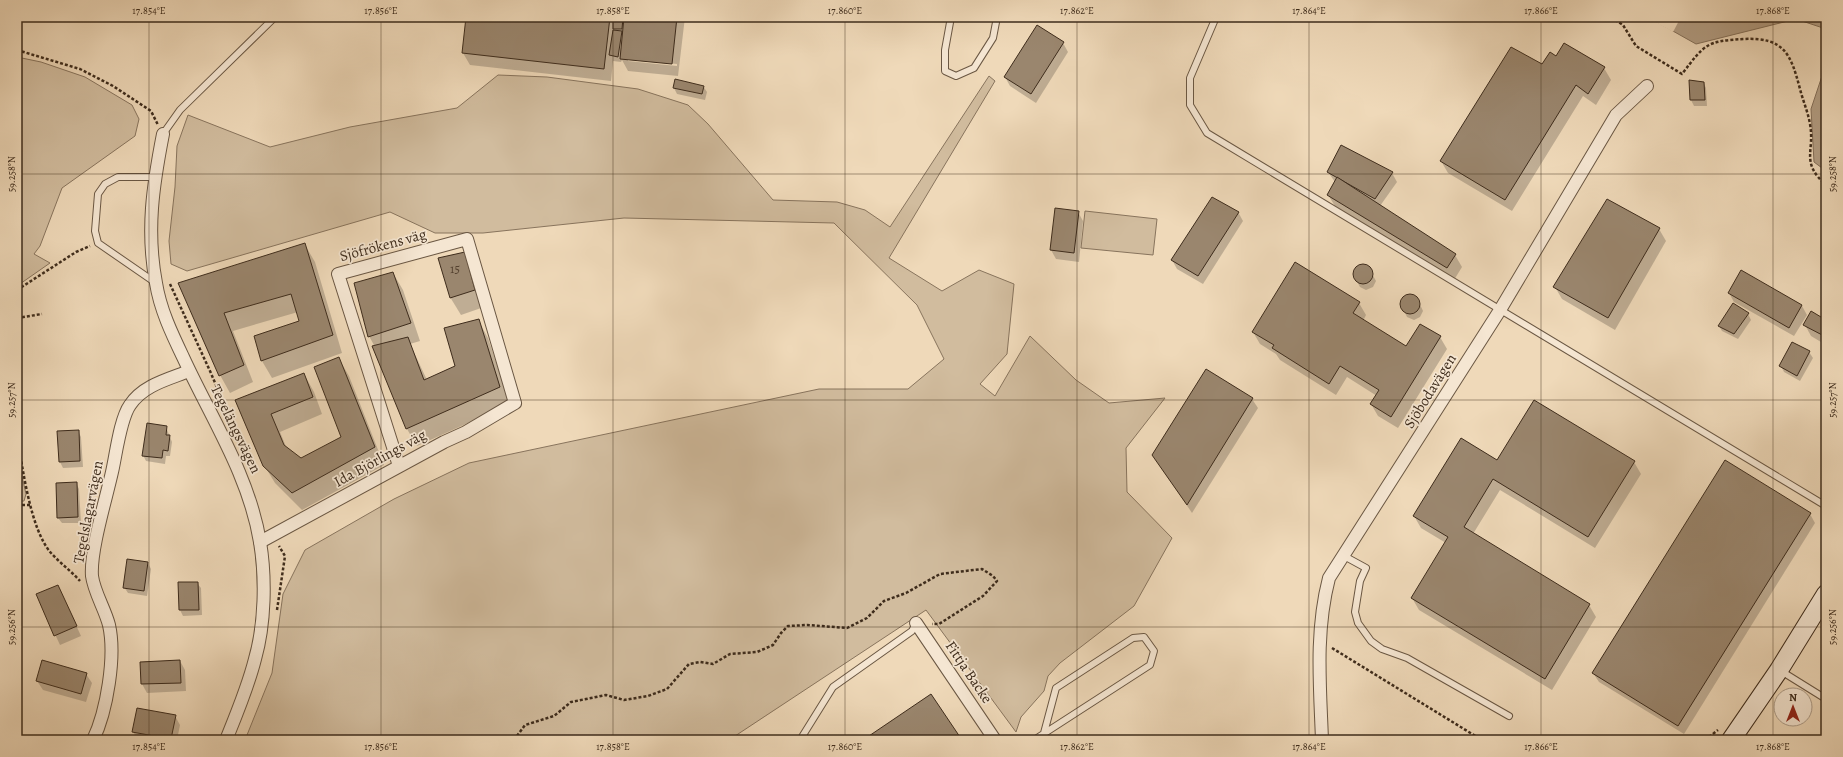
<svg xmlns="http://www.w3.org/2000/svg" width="1843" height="757" font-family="Alegreya,serif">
	<rect width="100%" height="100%" fill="#efd9b9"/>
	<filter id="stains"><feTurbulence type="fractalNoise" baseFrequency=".005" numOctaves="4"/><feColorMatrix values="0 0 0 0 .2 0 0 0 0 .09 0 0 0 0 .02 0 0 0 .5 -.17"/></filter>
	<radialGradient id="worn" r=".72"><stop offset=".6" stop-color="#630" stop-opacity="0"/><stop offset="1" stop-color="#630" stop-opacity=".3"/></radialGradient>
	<g fill="#d1bc9e" stroke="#88745d">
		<path d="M17,17h28l-5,3 -23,1z"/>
		<path d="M17,57l24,5 44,15 47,28 7,14 -4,17 -73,52 -22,58 -6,8 16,9 -33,23z"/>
		<path d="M498,75l49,2 91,12 50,16 20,19 65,76 64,2 28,8 25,17 99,-151 6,5 -106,177 53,33 37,-21 35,14 -7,70 -27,30 15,12 35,-60 46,44 33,23 56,-5 -39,50 1,44 45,46 -38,68 -74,57 -12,13 -4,15 -23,26 -5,15 -90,-122 -197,130h-484l27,-67 11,-79 22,-44 89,-51 75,-36 350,-74h89l36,-30 -27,-54 -83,-82 -210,-5 -141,15h-48l-45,-21 -203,59 -16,-7 -2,-23 6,-54 2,-41 11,-31 82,32 80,-20 107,-19z"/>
		<path d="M1085,211l72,8 -4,36 -72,-7z"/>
		<path d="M17,455l9,39 -2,7h-7z"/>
	</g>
	<g fill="#b39e84" stroke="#84705a">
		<path d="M1648,17h178v12l-30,-10 -100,25z"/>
		<path d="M1826,64v107l-12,-9 -3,-53z"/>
	</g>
	<path fill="#efd9b9" d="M1658,17h23l-8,15 -18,-10z"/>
	<g fill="#0003" fill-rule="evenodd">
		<path d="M467,17h218l-7,59 -50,-5 -6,-11 -1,2 -8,-1 -2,20 -141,-16 -7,-12zM628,59l49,5v2l-49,-5z"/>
		<path d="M1063,43l5,9 -32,51 -26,-17 -5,-9z"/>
		<path d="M1556,57l48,11 7,12 -15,25 -13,-9 -71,115 -64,-38 -7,-12 101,-96z"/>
		<path d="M1690,81l13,1 3,6 1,18h-13l-3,-6z"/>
		<path d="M703,86l4,6 -2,8 -28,-6 -3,-6z"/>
		<path d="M1328,172l64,1 5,9 -17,24 75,49 7,12 -8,13 -119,-74 -7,-11 7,-13z"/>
		<path d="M1055,209l23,3 5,9 -4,41 -23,-3 -5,-9z"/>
		<path d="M1238,212l5,9 -40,63 -26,-15 -5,-9z"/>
		<path d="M1659,229l7,12 -51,89 -53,-31 -7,-12z"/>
		<path d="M305,245l10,17 27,91 -70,25 -10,-17 -7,-25 45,-15 -2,-9 -65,19 20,51 -23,11 -10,-18 -40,-91z"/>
		<path d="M465,253l19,54 -23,8 -11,-18z"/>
		<path d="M1363,265l6,3 7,13 -3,6 -7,3 -6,-3 -7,-13 3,-6z"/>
		<path d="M1741,271l61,35 5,9 -13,21 -60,-34 -5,-9z"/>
		<path d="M393,273l10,17 17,51 -10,3 17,36 29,-13 22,-47 10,18 22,66 -93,42 -10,-17 -34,-82h2l-6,-11z"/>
		<path d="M1410,295l7,3 6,13 -3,6 -6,3 -7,-3 -6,-13 3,-6z"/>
		<path d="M1359,303l7,12 -3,6 44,27 33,-11 7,12 -49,79 -20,-12 -7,-12 6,-8 -30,-19 -11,18 -56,-35 -4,-6 -16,-10 -7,-12z"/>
		<path d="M1748,314l3,6 -13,19 -16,-8 -3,-5z"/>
		<path d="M1826,321v24l-15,-9 -6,-11z"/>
		<path d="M1809,352l4,6 -13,23 -16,-9 -3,-6z"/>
		<path d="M339,359l10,17 35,89 -82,45 -27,-27 -11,-18 -28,-64 68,-27 10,18 8,22 -42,18 7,17 14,10 41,-21z"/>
		<path d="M1252,399l6,9 -66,105 -33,-49z"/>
		<path d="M166,427l6,15 -2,14h-4l-1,8 -19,-3 -3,-6z"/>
		<path d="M78,431l3,6 2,30 -20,1 -3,-6z"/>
		<path d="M1498,461l136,1 7,12 -46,74 -95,-58 -27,44 116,71 7,12 -44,73 -133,-80 -7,-12 34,-55 -25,-15 -7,-12z"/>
		<path d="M76,483l3,6 2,34h-19l-4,-5z"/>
		<path d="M1810,514l5,9 -131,211 -85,-52 -6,-9z"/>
		<path d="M128,560l20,3 3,6 -4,27 -19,-3 -4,-6z"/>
		<path d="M179,583h18l4,5 1,27 -19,1 -3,-6z"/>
		<path d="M58,586l23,50 -21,9 -23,-50z"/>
		<path d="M180,661l5,9 1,21 -39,2 -5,-9z"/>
		<path d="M86,674l6,9 -6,19 -43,-12 -6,-9z"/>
		<path d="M175,716l5,9 -3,15h-39l-5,-8z"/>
	</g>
	<g fill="#9a866e" stroke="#3e2c1c">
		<path d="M466,17h144l-6,52 -142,-16z"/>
		<path d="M613,17h10l-1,12h-9z"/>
		<path d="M624,17h53l-5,47 -52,-5z"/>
		<path d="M1037,25l27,17 -33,52 -27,-17z"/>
		<path d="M613,30l9,1 -4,26 -9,-2z"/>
		<path d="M1564,43l41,24 -17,27 -12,-9 -71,115 -65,-39 71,-114 31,17 8,-12 6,4z"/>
		<path d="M675,79l29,7 -2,8 -29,-6z"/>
		<path d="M1689,80l15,2 1,18h-15z"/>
		<path d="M1341,145l52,27 -18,27 -48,-27z"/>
		<path d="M1337,177l119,77 -9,14 -120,-73z"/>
		<path d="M1212,197l27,15 -41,64 -27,-16z"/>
		<path d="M1607,199l53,29 -52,90 -55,-31z"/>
		<path d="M1055,208l24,3 -5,42 -24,-3z"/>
		<path d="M305,243l28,92 -72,26 -7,-25 45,-15 -8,-27 -67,19 20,52 -25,11 -41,-93z"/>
		<path d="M465,252l10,38 -25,8 -12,-40z"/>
		<path d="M1295,262l65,40 -7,11 53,33 14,-22 21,12 -50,81 -21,-13 9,-14 -39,-24 -11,18 -57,-36 2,-3 -22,-13z"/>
		<circle cx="1363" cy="274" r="10"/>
		<path d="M1741,270l61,35 -13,23 -61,-35z"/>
		<path d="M393,272l18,51 -43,14 -14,-54z"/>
		<circle cx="1410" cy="304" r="10"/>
		<path d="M1733,303l16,10 -15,21 -16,-8z"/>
		<path d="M1811,311l15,9v17l-23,-12z"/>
		<path d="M479,319l21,68 -94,42 -34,-83 36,-9 16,43 31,-14 -11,-38z"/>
		<path d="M1792,342l18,9 -13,25 -18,-10z"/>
		<path d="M339,357l36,90 -83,46 -29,-27 -28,-66 69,-27 9,24 -42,17 13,31 17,13 40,-21 -27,-70z"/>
		<path d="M1206,369l47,29 -66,107 -35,-50z"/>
		<path d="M1534,400l101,61 -47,76 -95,-58 -29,48 126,77 -45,75 -134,-81 37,-61 -35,-21 48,-78 36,22z"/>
		<path d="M147,423l20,3 -1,9h4l-2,16 -5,-1 -1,8 -20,-2z"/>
		<path d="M79,430l1,31 -21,1 -2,-31z"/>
		<path d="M1725,460l86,53 -133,213 -86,-53z"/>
		<path d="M77,482l1,35 -21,1 -1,-35z"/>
		<path d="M127,559l21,3 -4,29 -21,-3z"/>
		<path d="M178,582h20l1,28h-20z"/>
		<path d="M58,585l19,41 -23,10 -18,-42z"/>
		<path d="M42,660l45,13 -6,21 -45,-13z"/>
		<path d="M180,660l1,23 -40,1 -1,-22z"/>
		<path d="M931,694l31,46h-99z"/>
		<path d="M137,708l39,7 -5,24 -39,-7z"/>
	</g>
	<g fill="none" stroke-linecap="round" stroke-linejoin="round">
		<g stroke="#6a5743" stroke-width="8">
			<g id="lane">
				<path d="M951,17l-6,33v21l11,5 18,-8 19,-30 4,-21"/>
				<path d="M1216,17l-26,61v27l17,28 619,373"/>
				<path d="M163,134l17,-24 95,-93"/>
				<path d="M154,177h-36l-13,7 -7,10 -3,37 3,12 58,40"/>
				<path d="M1344,556l22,12 -6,13 -5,31 3,11 13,18 11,8 25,9 102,58"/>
				<path d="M1781,671l45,28"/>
				<path d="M800,740l33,-53 79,-56 4,-8"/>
				<path d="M1034,740l116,-75 4,-14 -10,-14 -11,1 -77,50 -12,45"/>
			</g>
		</g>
		<g stroke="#6a5743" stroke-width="14">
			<g id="street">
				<path d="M163,134c-10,51 -17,97 -7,149 4,26 16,51 27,74 28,61 66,118 77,185 6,36 5,82 -5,117 -7,28 -18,54 -29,81"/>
				<path d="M260,542l184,-100 22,-10 49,-29 -48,-164 -129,35 61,192"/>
				<path d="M916,623l79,117"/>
				<path d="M93,740c14,-29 23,-84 16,-115 -4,-16 -15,-33 -17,-49 -2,-25 14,-77 20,-104 4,-17 8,-53 18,-67 13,-20 39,-26 59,-34"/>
				<path d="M1322,740c-2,-55 -7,-108 7,-162l171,-268 116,-195 31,-29"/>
			</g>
		</g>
		<g stroke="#3e2c1c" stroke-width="20">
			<path id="secondary" d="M1731,740l48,-70 47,-76"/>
		</g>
		<g stroke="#3e2c1c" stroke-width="2.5" stroke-dasharray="3 2" stroke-linecap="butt">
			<path d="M1611,17l12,8 13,21 46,28c23,-30 24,-33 62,-35 41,-2 47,16 56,50 3,12 8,23 10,35 5,28 -10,38 16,61"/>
			<path d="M17,50l63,19 33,17 38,25 7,14"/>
			<path d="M170,284l40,87 23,54"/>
			<path d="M17,290l59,-38 14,-6"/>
			<path d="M17,318l25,-4"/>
			<path d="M17,437c6,31 13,92 34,116 9,10 20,18 29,28"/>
			<path d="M17,505h14"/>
			<path d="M277,610l8,-54 -6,-10"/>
			<path d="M1332,648l145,89 9,3"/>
			<path d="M476,740l12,-2 4,2"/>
			<path d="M514,740l11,-15 29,-9 17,-14 35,-7 18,5 24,-4 19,-7 22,-25 11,-2 13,2 17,-10 27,-2 16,-7 8,-12 7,-7 19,-1 40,3 20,-10 17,-17 22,-8 34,-19 42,-5 11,7 4,5 -14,15 -44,28h-7"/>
			<path d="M1705,740l13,-10"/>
		</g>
		<use href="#lane" stroke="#f5e6d2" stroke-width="6"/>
		<use href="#street" stroke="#f5e6d2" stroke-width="12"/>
		<use href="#secondary" stroke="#f5e6d2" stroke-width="18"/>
	</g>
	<path fill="none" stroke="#3e2c1c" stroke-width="1" stroke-opacity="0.45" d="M149,17v723M381,17v723M613,17v723M845,17v723M1077,17v723M1309,17v723M1541,17v723M1773,17v723M17,174h1809M17,400h1809M17,627h1809"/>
	<g text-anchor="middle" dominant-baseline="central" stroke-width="3.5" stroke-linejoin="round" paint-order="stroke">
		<g font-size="13" fill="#554230">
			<text x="455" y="268">15</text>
		</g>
		<g font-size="15" fill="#3e2c1c" stroke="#f5e6d2">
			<text transform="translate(383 245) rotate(-15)">Sjöfrökens väg</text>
			<text transform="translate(1430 391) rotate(-58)">Sjöbodavägen</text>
			<text transform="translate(236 429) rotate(64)">Tegelängsvägen</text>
			<text transform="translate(380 458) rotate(-29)">Ida Björlings väg</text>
			<text transform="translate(88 512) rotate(-79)">Tegelslagarvägen</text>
			<text transform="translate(969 672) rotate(56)">Fittja Backe</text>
		</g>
	</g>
	<rect width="1843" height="757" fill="none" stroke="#efd9b9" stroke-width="44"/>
	<g transform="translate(1793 707)"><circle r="19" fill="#f5e6d2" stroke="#ac9c89"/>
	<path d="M0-3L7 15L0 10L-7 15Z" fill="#8f2418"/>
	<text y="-6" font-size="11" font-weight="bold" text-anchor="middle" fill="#3e2c1c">N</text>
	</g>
	<rect x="22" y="22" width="1799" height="713" fill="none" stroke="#3e2c1c" stroke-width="1.5"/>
	<g font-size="10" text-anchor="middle" fill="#3e2c1c">
		<text x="149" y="14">17.854°E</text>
		<text x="381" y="14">17.856°E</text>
		<text x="613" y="14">17.858°E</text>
		<text x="845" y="14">17.860°E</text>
		<text x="1077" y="14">17.862°E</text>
		<text x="1309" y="14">17.864°E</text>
		<text x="1541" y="14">17.866°E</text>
		<text x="1773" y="14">17.868°E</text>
		<text transform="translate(11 174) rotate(-90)" y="4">59.258°N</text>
		<text transform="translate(1832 174) rotate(-90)" y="4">59.258°N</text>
		<text transform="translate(11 400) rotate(-90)" y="4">59.257°N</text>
		<text transform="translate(1832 400) rotate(-90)" y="4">59.257°N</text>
		<text transform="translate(11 627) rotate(-90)" y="4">59.256°N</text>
		<text transform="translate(1832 627) rotate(-90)" y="4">59.256°N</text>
		<text x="149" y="750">17.854°E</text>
		<text x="381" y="750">17.856°E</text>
		<text x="613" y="750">17.858°E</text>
		<text x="845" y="750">17.860°E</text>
		<text x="1077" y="750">17.862°E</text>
		<text x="1309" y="750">17.864°E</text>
		<text x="1541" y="750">17.866°E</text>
		<text x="1773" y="750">17.868°E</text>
	</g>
	<rect width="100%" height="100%" filter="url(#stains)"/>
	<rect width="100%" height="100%" fill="url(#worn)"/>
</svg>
